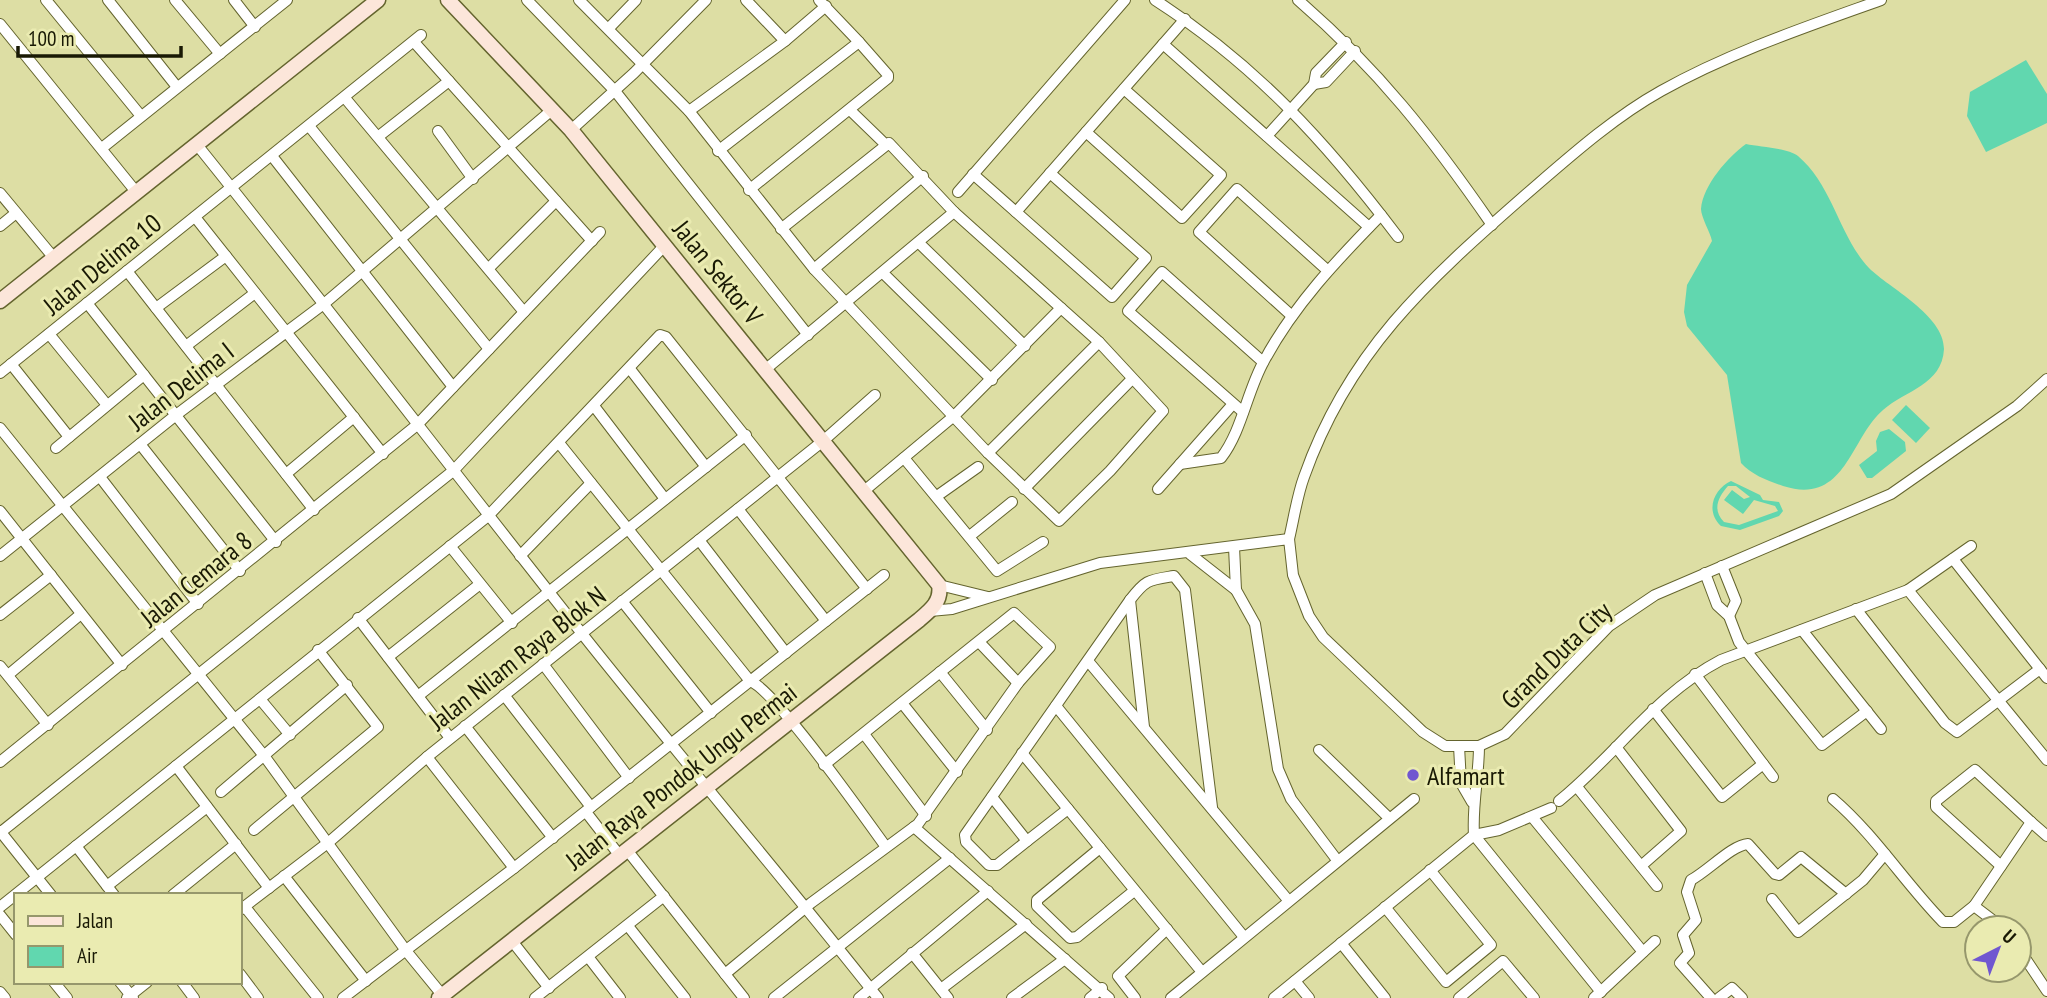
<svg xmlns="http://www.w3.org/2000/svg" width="2047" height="998" font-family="'PT Sans Narrow',sans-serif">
	<rect width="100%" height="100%" fill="#dddea4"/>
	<g fill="#61d7af" fill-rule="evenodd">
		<path d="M2026,60l21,34v29l-61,29 -19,-36 3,-24z"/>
		<path d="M1746,144c14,3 42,4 52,12 35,30 41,80 71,112 20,20 75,47 75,81 -2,36 -38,41 -61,61 -33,28 -37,96 -100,76 -15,-5 -31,-11 -42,-23l-14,-88 -40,-49 -3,-14 3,-27 25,-44c-2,-9 -11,-24 -11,-32 2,-24 27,-52 45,-65z"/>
		<path d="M1906,405l24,23 -14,15 -24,-23z"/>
		<path d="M1889,429l16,13 1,9 -34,27h-5l-8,-13 18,-14 -1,-10 4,-9z"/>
		<path d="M1731,481l29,14 3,5 16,2 4,9 -4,5 -39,14 -19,-4c-17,-16 -6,-38 10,-45zM1728,486h8l14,11 -6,2 -12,-9 -8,10 19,14 11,-14 21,6 3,5 -39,14 -15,-3c-12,-12 -6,-25 4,-36z"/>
	</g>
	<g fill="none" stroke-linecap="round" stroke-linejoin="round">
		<g stroke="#64642e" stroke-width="12">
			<g id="street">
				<path d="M46,0l95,116"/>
				<path d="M108,0l69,87"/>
				<path d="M175,0l45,54"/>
				<path d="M234,0l21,27"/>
				<path d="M527,0l88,91 193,244"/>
				<path d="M579,0l110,111 125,158 174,184 71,68 51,-50 53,-60 -64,-69 -38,-34"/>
				<path d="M746,0l39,41"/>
				<path d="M1155,0c101,65 171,142 243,237"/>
				<path d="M1298,0c80,69 134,138 194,225"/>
				<path d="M0,24l137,169"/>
				<path d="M609,28l27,-28"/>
				<path d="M414,42l178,199"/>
				<path d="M1163,44l206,183"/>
				<path d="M1314,84l12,-2 29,-31"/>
				<path d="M345,98l179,214"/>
				<path d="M689,111l96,-70 41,-35"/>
				<path d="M851,111l34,33"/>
				<path d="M309,126l180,223"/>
				<path d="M571,130l63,-57 72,-73"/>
				<path d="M438,131l35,48"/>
				<path d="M1086,132l96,86 39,-43 -97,-86"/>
				<path d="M379,136l70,-55"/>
				<path d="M1267,136l47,-52 2,-11 30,-31"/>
				<path d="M198,146c133,165 261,333 393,499 95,119 193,234 287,353"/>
				<path d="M102,148l185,-148"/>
				<path d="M718,151l141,-109 -40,-42"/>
				<path d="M272,156l181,231"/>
				<path d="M973,174l139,123 34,-39 -96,-85"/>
				<path d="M749,190l139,-112v-3l-29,-33"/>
				<path d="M958,192l167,-192"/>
				<path d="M0,193l54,65"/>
				<path d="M1016,212l169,-193"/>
				<path d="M195,217l188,237"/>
				<path d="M0,226l16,-13"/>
				<path d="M781,229l108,-86 65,69"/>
				<path d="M919,243l106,103"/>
				<path d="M489,268l67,-67"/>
				<path d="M814,269l109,-93"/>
				<path d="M127,271l187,239"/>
				<path d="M883,273l109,107"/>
				<path d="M87,303l189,239"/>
				<path d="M156,308l70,-52"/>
				<path d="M1292,316l-93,-84 38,-43 90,81"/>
				<path d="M49,334l58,71"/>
				<path d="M186,346l69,-53"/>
				<path d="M11,364l58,73"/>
				<path d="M630,369l76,98"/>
				<path d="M766,369l188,-157 107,96 -107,108 -90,75"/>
				<path d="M0,373l421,-338"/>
				<path d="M594,406l71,93"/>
				<path d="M1243,412l-115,-101 34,-39 101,90"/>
				<path d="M0,428l265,329 142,195 36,44"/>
				<path d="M559,443l191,238c24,8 115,137 136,166"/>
				<path d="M140,444l100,127"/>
				<path d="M56,448l88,-73"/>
				<path d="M988,453l111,-111"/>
				<path d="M904,458l93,113 46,-29"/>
				<path d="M1180,464l41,-6c21,-27 26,-67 43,-97 30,-56 73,-101 117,-146"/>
				<path d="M286,474l68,-57"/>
				<path d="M100,477l98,127"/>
				<path d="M1024,489l108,-110"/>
				<path d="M1158,489l75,-85"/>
				<path d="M937,496l41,-29"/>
				<path d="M738,509l88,112"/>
				<path d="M0,511l122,154"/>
				<path d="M971,535l41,-33"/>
				<path d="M1289,539c5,-21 8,-43 15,-62 44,-125 122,-195 219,-280 43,-37 88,-78 138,-106 70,-39 145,-64 220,-91"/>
				<path d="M699,540l87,113"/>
				<path d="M450,546l62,77"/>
				<path d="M1234,547l2,43"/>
				<path d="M1190,554l46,36 19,34 23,145 13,30 46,61"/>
				<path d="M0,556l176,-141 149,-112 228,-194"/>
				<path d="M520,556l71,-73"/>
				<path d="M1953,559l94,119"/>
				<path d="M1722,566l14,35 -7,15"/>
				<path d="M1705,573l12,32 12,11 10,26 83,103 45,-34"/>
				<path d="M939,585l49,12"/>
				<path d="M1908,590l139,170"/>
				<path d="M1130,600l14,127"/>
				<path d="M622,601l89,112"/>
				<path d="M1856,609l89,114 12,9 83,-63"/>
				<path d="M930,611l22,-2 148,-46 189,-24 4,36 16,41 14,21 100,95 22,14h34l26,-12 104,-108 46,-31 236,-101 126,-88 30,-27"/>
				<path d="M0,615l51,-40"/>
				<path d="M358,618l92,120"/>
				<path d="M1802,630l79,99"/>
				<path d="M388,657l92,-73"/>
				<path d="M1088,661l200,239"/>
				<path d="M543,664l86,114"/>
				<path d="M0,666l48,59"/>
				<path d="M940,672l47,58"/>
				<path d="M1695,674l78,103"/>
				<path d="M8,675l73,-61"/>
				<path d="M504,695l87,112"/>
				<path d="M418,696l328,-261"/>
				<path d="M260,699l30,36"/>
				<path d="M902,703l55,69"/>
				<path d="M1056,706l188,231"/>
				<path d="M1653,709l69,88 41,-33"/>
				<path d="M465,726l88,112"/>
				<path d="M864,734l62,82"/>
				<path d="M1459,746l2,37 11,19"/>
				<path d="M1479,746c0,31 -7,58 -5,89l127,157"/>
				<path d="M1616,747l65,84 -40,35"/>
				<path d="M1319,750l70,68"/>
				<path d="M1022,753l180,219"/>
				<path d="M427,757l87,111"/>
				<path d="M0,762l417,-337 183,-193"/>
				<path d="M824,765l190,-152 36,34 -32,36"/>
				<path d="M176,766l93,122"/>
				<path d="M1577,787l80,99"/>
				<path d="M221,792l126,-107"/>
				<path d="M992,797l35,44 41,-32"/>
				<path d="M1833,799c42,36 71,83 110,123h11l20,-16 29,22"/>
				<path d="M1559,801c57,-46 97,-107 162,-141l187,-70 63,-44"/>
				<path d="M586,812l34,44"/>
				<path d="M1533,818l110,134"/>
				<path d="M914,827l195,171"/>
				<path d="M254,830l124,-103 -60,-77"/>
				<path d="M0,831l51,64"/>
				<path d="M1,832l452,-361 212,-226"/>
				<path d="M1027,841l-30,24h-8l-23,-23 -1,-7 165,-235c16,-21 19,-20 44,-24l11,14 27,217"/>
				<path d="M76,846l38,49"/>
				<path d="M1100,848l-63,52v6l33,32 7,-1 57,-46"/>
				<path d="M627,850l117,148"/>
				<path d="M2001,866l-65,-59v-6l39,-31 56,52"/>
				<path d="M284,876l82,105"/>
				<path d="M107,886l100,-79"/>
				<path d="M173,895l63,-51"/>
				<path d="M1772,899l26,33 65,-52 22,-26"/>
				<path d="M1974,906l57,-84 16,14"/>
				<path d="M0,907l488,-391 172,-181 6,2 201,252"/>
				<path d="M245,907l73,91"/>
				<path d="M1385,907l61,75 45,-37 -61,-75"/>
				<path d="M240,910l89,-68 98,-85 396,-316 52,-46"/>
				<path d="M0,915l16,20"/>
				<path d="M628,926l57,72"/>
				<path d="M512,941l37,47"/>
				<path d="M1341,943l44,55"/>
				<path d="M2019,949l28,42"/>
				<path d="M912,953l36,45"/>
				<path d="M589,958l31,40"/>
				<path d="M240,974l18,24"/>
				<path d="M725,974l86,-71 107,-79 100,-141 -38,-40"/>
				<path d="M1295,981l14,17"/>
				<path d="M54,982l13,16"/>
				<path d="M120,982l13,16"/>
				<path d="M182,982l12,16"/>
				<path d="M941,989l85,-65"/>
				<path d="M0,992l5,6"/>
				<path d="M127,998l20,-16"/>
				<path d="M343,998l171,-130 370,-293"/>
				<path d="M535,998l129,-102"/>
				<path d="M774,998l176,-140"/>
				<path d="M859,998l129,-107"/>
				<path d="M1012,998l53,-39"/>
				<path d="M1090,998l12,-10"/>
				<path d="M1135,998l-17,-22 49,-47"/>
				<path d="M1171,998l243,-199"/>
				<path d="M1274,998l200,-163 25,-5 52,-22"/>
				<path d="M1459,998l44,-37 31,37"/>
				<path d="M1594,998l61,-57"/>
				<path d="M1711,998l-31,-35 9,-10 -6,-18 13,-15 -9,-28 4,-12c17,-9 41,-35 57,-36l27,30 4,1 22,-18 45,37"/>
				<path d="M1719,998l13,-10 10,10"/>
			</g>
		</g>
		<g stroke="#64642e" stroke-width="17">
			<g id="secondary">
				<path d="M0,301l378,-301"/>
				<path d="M439,998l480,-378c12,-10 23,-19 20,-35l-368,-455 -123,-130"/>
			</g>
		</g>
		<use href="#street" stroke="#fff" stroke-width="10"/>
		<use href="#secondary" stroke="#fce6da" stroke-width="14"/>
	</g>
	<circle fill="#7057d0" stroke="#eaebb1" stroke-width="2.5" cx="1413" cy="775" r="7"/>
	<g text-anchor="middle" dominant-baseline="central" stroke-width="6" stroke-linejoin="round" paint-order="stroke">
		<g font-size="26" fill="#191904" stroke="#eaebb1">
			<text transform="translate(102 264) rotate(-39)">Jalan Delima 10</text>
			<text transform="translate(718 272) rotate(51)">Jalan Sektor V</text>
			<text transform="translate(181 386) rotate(-38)">Jalan Delima I</text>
			<text transform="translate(196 579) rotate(-39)">Jalan Cemara 8</text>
			<text transform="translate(1556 655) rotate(-44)">Grand Duta City</text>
			<text transform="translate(517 658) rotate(-38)">Jalan Nilam Raya Blok N</text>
			<text transform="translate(681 776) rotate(-38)">Jalan Raya Pondok Ungu Permai</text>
		</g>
		<g font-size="26" fill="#191904" stroke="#eaebb1" text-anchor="start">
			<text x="1427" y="775">Alfamart</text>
		</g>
	</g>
	<rect x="14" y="893" width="228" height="91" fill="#eaebb1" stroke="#96976c" stroke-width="2"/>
	<rect x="28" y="916" width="35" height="10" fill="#fce6da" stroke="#96976c" stroke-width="2"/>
	<text x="77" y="928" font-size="21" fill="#191904">Jalan</text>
	<rect x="28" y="946" width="35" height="21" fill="#61d7af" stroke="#96976c" stroke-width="2"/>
	<text x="77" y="963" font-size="21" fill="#191904">Air</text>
	<g transform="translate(1998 949) rotate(42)"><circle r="33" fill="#eaebb1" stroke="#96976c" stroke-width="2"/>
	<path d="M0-5L12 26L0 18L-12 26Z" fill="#7057d0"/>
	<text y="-10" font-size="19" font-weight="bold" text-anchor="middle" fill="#191904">U</text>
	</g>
	<path d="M18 46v10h163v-10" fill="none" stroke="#191904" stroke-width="3.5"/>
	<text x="28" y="46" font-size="21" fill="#191904" stroke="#eaebb1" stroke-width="5" paint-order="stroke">100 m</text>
</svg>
